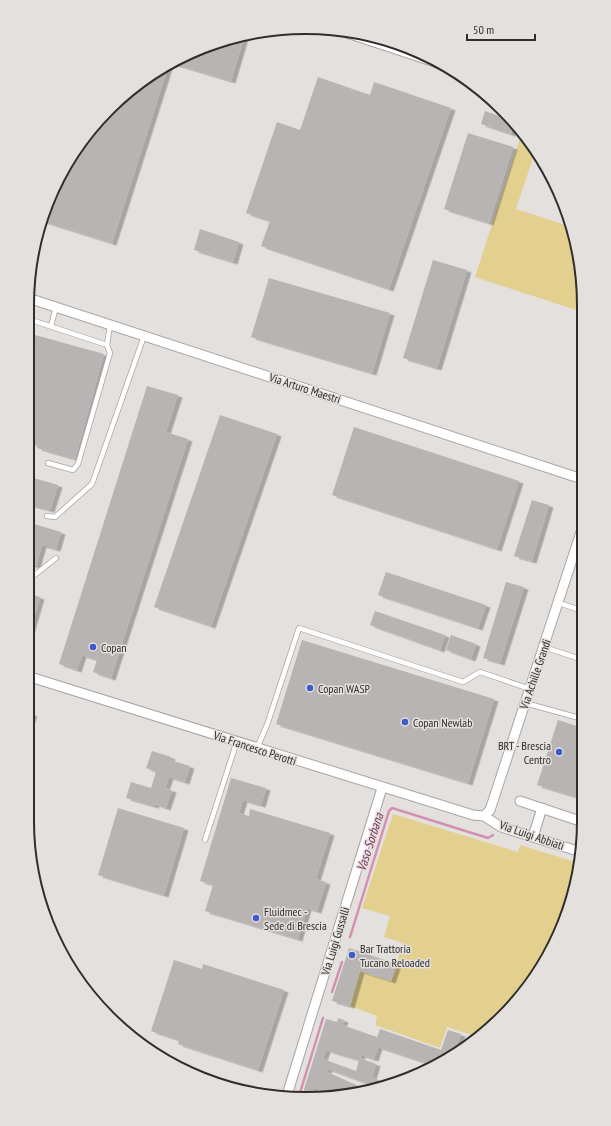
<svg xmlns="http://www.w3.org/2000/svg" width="611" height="1126" font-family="'PT Sans Narrow',sans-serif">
	<defs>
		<filter id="shadow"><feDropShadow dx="4.5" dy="2.5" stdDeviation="0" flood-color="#0004"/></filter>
	</defs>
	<rect width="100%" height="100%" fill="#e4e0de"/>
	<g fill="#e3d08e">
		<path d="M522,132l14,17 -20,60 56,18 10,42v43l-107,-35z"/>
		<path d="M393,814l125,38 2,-7 59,18 -5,30 -27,67 -58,70 -11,7 -31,-10 -7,21 -65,-23 2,-9 -27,-10 10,-35 31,10 12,-38 -19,-6 6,-21 -28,-8z"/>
	</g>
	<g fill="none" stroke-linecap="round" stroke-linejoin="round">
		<g stroke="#d391b2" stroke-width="2.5">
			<path d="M350,937l39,-126 3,-3 96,30 5,-3"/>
			<path d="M332,992l10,-30"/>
			<path d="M299,1096l24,-78"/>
		</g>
	</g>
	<g fill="#b9b4b4" fill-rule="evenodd" filter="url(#shadow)">
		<path d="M239,36l5,1 -13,44 -60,-18 11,-7z"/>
		<path d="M169,64l-57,179 -70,-22 22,-55 32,-44 40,-37z"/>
		<path d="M318,77l52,18 4,-13 77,26 -62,181 -128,-43 9,-25 -24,-8 31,-91 23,8z"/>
		<path d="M485,111l26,9 3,3 -3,11 -30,-10z"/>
		<path d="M468,133l45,14 -24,76 -45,-14z"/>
		<path d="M200,229l39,13 -6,20 -39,-12z"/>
		<path d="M433,260l34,10 -30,98 -34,-10z"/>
		<path d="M269,278l121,35 -18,60 -121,-36z"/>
		<path d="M28,333l76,21 -29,105 -38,-11 1,-3 -11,-3z"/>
		<path d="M147,386l31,9 -12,37 22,7 -77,239 -18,-6 4,-12 -15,-5 -5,15 -18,-6z"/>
		<path d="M220,415l57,19 -66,192 -57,-19z"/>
		<path d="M354,427l165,54 -22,68 -165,-54z"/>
		<path d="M27,476l31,9 -8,25 -23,-6z"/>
		<path d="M532,500l17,5 -17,56 -18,-5z"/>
		<path d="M34,524l27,8 -5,17 -14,-4 -6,21 -9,-2v-20z"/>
		<path d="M386,572l100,33 -8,23 -100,-33z"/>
		<path d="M506,582l18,5 -24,76 -17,-5z"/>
		<path d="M27,593l13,4 -12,41h-1z"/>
		<path d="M375,611l70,24 -5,15 -70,-25z"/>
		<path d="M451,635l25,9 -5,15 -25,-9z"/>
		<path d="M302,640l192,59 -26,84 -192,-59z"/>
		<path d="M583,667v22l-7,-2z"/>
		<path d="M27,712l6,2 -6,16z"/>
		<path d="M558,720l25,8v71l-46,-14z"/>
		<path d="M152,751l19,6 -1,3 20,6 -5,16 -16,-5 -4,11 7,2 -6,18 -11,-4 -1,2 -28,-8 5,-16 20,6 5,-16 -10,-4z"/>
		<path d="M231,778l35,10 -5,17 -18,-5 -4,13 10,3 1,-7 80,24 -14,46 10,3 -9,29 -10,-3 -9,31 -93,-28 8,-26 -13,-4z"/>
		<path d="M118,808l66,20 -20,67 -66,-20z"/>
		<path d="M349,948l48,16 -6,17 -31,-10 -10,35 -18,-5z"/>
		<path d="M174,960l28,9 1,-5 81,26 -26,80 -80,-26 1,-4 -28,-9z"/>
		<path d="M338,1018l6,2 -2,5 35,12 3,-8 61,21 7,-20 13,4 -6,17 -23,14 -54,-18 -4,12 -13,-4 -1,3 16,6 -4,13 14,7 -17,4 -3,-5 -38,-14 -1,3 38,17 -31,7 -20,-8 -2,9 -10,-1 24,-77 11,3zM326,1050l33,10 -3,11 -33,-12z"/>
	</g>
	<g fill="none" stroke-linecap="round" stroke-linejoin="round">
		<g stroke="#a9a5a4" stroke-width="6">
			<g id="lane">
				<path d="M28,319l79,26"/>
				<path d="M51,326l5,-19"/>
				<path d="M48,463l25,7 5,-6 32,-111 -3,-8 3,-20"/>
				<path d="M47,516l8,1 37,-33 52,-148"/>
				<path d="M27,581l29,-23"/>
				<path d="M559,603l24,8"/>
				<path d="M544,647l36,12"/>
				<path d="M525,703l58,16"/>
				<path d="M257,748l10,-23 32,-97 164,54 17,-10 50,17"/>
				<path d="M205,840l32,-99"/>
			</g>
		</g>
		<g stroke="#a9a5a4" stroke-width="11">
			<g id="street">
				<path d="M335,29l112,37"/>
				<path d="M28,298l554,181"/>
				<path d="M27,676l446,139 11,1 17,11 80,25"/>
				<path d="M520,801l63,21"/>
				<path d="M484,816l6,-6 92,-281"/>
				<path d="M533,837l9,-29"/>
				<path d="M287,1095l95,-307"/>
			</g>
		</g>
		<use href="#lane" stroke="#fff" stroke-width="4.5"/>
		<use href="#street" stroke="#fff" stroke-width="9"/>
	</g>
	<g fill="#3e5bcd" stroke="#e4e0de" stroke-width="1.5">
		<circle cx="93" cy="647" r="4"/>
		<circle cx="310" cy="688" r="4"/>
		<circle cx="405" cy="722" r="4"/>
		<circle cx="559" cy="752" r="4"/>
		<circle cx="256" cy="918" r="4"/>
		<circle cx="352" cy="955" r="4"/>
	</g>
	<g text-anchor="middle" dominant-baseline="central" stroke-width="3" stroke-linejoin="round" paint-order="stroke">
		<g font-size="12" fill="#2f2e2d" stroke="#e4e0de">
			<text transform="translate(305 388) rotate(18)">Via Arturo Maestri</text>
			<text transform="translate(535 674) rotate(-71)">Via Achille Grandi</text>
			<text transform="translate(255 748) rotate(18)">Via Francesco Perotti</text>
			<text transform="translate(532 835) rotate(19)">Via Luigi Abbiati</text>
			<text transform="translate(335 941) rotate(-73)">Via Luigi Gussalli</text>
		</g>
		<g font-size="12" fill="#2f2e2d" stroke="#e4e0de" text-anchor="start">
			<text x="101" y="647">Copan</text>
			<text x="318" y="688">Copan WASP</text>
			<text x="413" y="722">Copan Newlab</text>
			<text x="551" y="745" text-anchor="end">BRT - Brescia<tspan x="551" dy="14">Centro</tspan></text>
			<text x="264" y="911">Fluidmec -<tspan x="264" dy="14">Sede di Brescia</tspan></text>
			<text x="360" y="948">Bar Trattoria<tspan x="360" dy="14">Tucano Reloaded</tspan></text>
		</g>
		<g font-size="13" font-style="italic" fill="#7c2e5a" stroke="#e4e0de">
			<text transform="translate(370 842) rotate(-72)">Vaso Sorbana</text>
		</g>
	</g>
	<path d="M0 0H611V1126H0ZM305 34H306A271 271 0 0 1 577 305V821A271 271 0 0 1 306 1092H305A271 271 0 0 1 34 821V305A271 271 0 0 1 305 34Z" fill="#e4e0de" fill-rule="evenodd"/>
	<path fill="none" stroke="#2f2e2d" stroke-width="2" d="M305 34H306A271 271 0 0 1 577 305V821A271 271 0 0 1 306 1092H305A271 271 0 0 1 34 821V305A271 271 0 0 1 305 34Z"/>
	<path d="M467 34v6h68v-6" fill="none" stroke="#2f2e2d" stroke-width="2"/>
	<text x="473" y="34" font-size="12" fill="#2f2e2d" stroke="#e4e0de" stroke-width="3" paint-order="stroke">50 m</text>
</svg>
